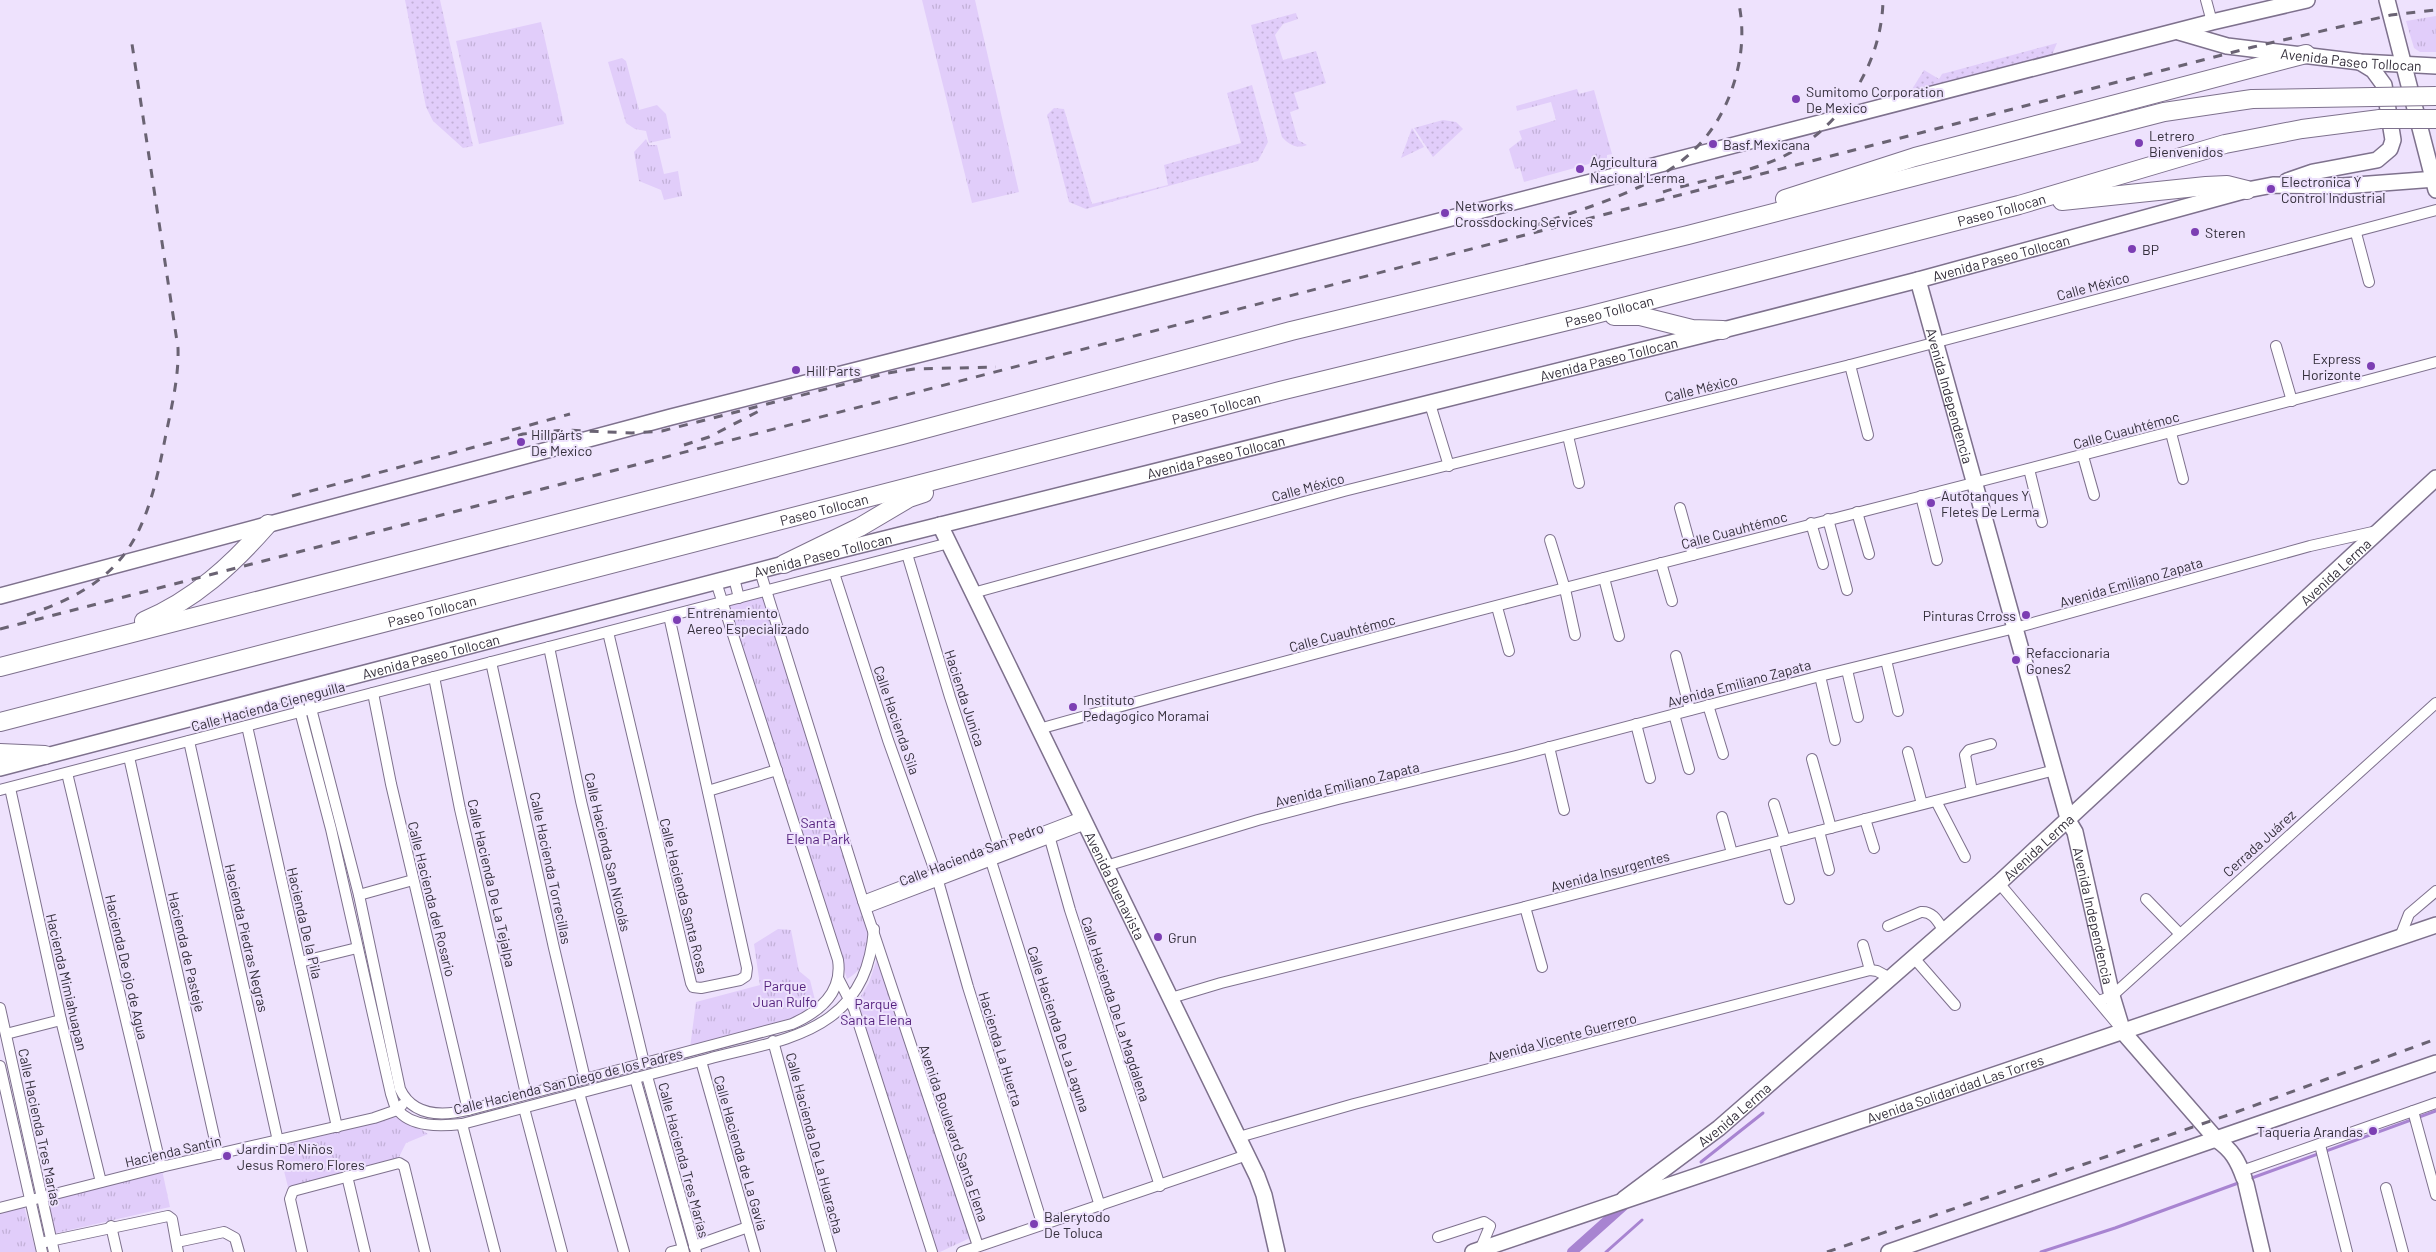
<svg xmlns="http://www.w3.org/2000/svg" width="2436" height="1252" font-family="Barlow,sans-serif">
	<defs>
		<pattern id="park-tufts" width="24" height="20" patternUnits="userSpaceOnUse" patternTransform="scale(1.25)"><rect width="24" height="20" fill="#e1cdfa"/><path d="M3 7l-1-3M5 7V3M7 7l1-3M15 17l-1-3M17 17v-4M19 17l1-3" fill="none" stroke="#c2b0d7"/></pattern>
		<pattern id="garden-dots" width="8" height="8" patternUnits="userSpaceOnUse" patternTransform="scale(1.25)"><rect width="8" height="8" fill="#e1cdfa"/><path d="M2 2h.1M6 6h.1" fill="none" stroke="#c2b0d7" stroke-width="1.8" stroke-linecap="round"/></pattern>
	</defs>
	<rect width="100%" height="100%" fill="#eee2fd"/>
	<g fill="url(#park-tufts)">
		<path d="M922,0h53l44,192 -47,11z"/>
		<path d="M2436,16v36h-16l-6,-4 -8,-27z"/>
		<path d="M541,22l23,102 -85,20 -23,-103z"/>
		<path d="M622,58l4,3 13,49 18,-5 9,9 5,24 -22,5 -3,-12 -11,-2 -9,-6 -18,-61z"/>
		<path d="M1577,89l2,5 15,-4 18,64 -5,1v4l-83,23 -4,-14 -5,1 -6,-20 13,-10 -3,-8 37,-11 -5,-18 -34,9 -1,-5z"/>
		<path d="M646,139l3,6h8l7,29 14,-3 4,25 -18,4 -3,-10 -22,-9 -5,-29z"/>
		<path d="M764,596l103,330c2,23 1,41 -20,53l-118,-374z"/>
		<path d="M778,929l13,1 8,41 11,9 6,24 -15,11 -111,33 6,-46 64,-17 -6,-41z"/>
		<path d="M879,952l30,106 61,180 -30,14h-4l-82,-245 15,-24z"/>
		<path d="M400,1116l28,18 -22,9 -8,16 -110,28 -10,-40z"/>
		<path d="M162,1170l8,37 -118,27 -8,-35z"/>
		<path d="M24,1206l12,46h-36v-40z"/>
	</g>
	<g fill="url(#garden-dots)">
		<path d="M405,0h35l33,146 -10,2 -30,-27 -7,-14z"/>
		<path d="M1296,13l2,6 -15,5 -8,11 8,25 33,-9 10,32 -32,10 5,16 -9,3 8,28 9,5c-10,4 -18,0 -25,-8l-31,-112z"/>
		<path d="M2057,43l-5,12 -143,39 15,-24 15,9 3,-5z"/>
		<path d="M1252,85l16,57 -10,19 -172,48 -17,-7 -22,-87 7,-7 10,1 28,95 76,-19 -4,-20 77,-22 -14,-50z"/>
		<path d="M1443,120l13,2 7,7 -30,28 -19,-29z"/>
		<path d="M1412,128l12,19 -23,11z"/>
	</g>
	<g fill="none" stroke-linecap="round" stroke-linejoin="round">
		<g stroke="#a884d1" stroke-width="3">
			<path d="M1701,1162l62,-49"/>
			<path d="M2249,1179l187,-68"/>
			<path d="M1606,1252l36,-32"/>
			<path d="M2041,1252l74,-24 126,-46"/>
		</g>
		<path stroke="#a884d1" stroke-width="10" d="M1572,1252l57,-51"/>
		<g stroke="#7e718d" stroke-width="12">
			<g id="minor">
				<path d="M2206,0l6,22"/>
				<path d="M2356,233l13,49"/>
				<path d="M2276,346l16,55"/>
				<path d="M1850,365l18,70"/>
				<path d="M1430,404l19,62"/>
				<path d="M2171,433l12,46"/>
				<path d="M1568,436l11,47"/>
				<path d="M2083,456l11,39"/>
				<path d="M2029,469l13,53"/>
				<path d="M1921,496l16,64"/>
				<path d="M1680,508l13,47"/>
				<path d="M1857,512l12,42"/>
				<path d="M1828,519l19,71"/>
				<path d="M1811,523l12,41"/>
				<path d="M1550,540l15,49 10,46"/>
				<path d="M907,554l43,143 50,153"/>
				<path d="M1661,563l11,38"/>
				<path d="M760,571l103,330 115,345"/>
				<path d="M834,573l54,167 48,134"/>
				<path d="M734,578l5,20"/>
				<path d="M1604,578l15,58"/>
				<path d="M973,593l371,-102 506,-126 586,-155"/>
				<path d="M1497,607l12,44"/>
				<path d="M608,632l83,351 2,4 8,1 39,-8 6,-4 1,-8 -78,-352"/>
				<path d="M549,647l32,154 63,262"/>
				<path d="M1676,656l14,54"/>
				<path d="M1886,660l12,51"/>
				<path d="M491,662l63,286 31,131"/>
				<path d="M1847,670l11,47"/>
				<path d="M1820,676l15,64"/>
				<path d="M434,677l26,132 66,285"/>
				<path d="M306,689l53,206 41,194c13,28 43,27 68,21l324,-86c27,-12 51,-31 46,-64l-122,-378"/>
				<path d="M295,692l36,137 60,265c2,5 3,12 6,15 14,19 45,17 65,15 82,-22 164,-43 246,-65 39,-11 88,-17 122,-42 30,-22 41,-52 44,-88"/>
				<path d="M373,693l18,91 77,326"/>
				<path d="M1708,705l15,49"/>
				<path d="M1674,714l15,55"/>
				<path d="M1636,724l14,54"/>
				<path d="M247,726l90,401"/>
				<path d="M1039,729c464,-130 932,-242 1397,-367"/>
				<path d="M189,741l89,400"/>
				<path d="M1549,747l15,63"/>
				<path d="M1908,752l14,52"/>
				<path d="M129,757l89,397"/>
				<path d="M1812,759l19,69"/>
				<path d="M67,773l94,394"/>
				<path d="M10,788l51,232 40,162"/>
				<path d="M0,790l949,-247"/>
				<path d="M708,791l69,-21"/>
				<path d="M1972,791l-7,-36 4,-5 22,-6"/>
				<path d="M1936,801l29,56"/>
				<path d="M1774,804l11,36"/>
				<path d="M1722,817l10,36"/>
				<path d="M1865,819l9,29"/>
				<path d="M1819,831l10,39"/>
				<path d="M1050,839l20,71 90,276"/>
				<path d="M1774,843l15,56"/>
				<path d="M991,861l109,345"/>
				<path d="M1106,866l152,-46 80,-21 178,-43 304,-80 195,-48 295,-82 67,-15"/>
				<path d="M938,881l30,106 74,236"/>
				<path d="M1999,883l119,142"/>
				<path d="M359,895l54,-15"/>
				<path d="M2146,899l33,34"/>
				<path d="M863,901l219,-84"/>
				<path d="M1525,907l17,60"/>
				<path d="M866,908l220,-84"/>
				<path d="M1888,926l33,-14c12,-1 17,10 23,19"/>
				<path d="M2400,937l9,-23 27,-23"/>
				<path d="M1863,945l7,25"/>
				<path d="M1914,958l41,47"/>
				<path d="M300,962l57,-14"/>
				<path d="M838,978l16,31 78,243"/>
				<path d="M1171,998l50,-15 304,-76 530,-137"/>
				<path d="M2099,1001l13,-5 324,-293"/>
				<path d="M0,1008l54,244"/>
				<path d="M6,1034l55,-14"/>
				<path d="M773,1041l58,211"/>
				<path d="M701,1061l54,191"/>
				<path d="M0,1066l42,186"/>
				<path d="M647,1076l49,176"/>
				<path d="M635,1078l49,174"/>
				<path d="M579,1093l45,159"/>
				<path d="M524,1108l38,144"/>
				<path d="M2413,1111l23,84"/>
				<path d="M462,1124l33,128"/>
				<path d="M1239,1137l115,-33 516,-134 7,1 13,7"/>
				<path d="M2320,1145l27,107"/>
				<path d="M2242,1171l194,-68"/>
				<path d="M347,1176l18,76"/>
				<path d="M2386,1188l17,64"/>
				<path d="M0,1208l161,-41 213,-49 23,-8 5,-5"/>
				<path d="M111,1226l6,26"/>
				<path d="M1438,1237l46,-15 6,4 -10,24"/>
				<path d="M45,1242l123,-26 4,3 6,33"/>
				<path d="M177,1242l47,-10 11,6 4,14"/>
				<path d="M694,1246l54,-19"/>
				<path d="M302,1252l-12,-53 3,-8 106,-28 5,3 21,86"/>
				<path d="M671,1252l12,-3"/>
				<path d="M962,1252l285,-97"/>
			</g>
		</g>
		<g stroke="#7e718d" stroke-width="18">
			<g id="secondary">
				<path d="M2387,0l49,190"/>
				<path id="s1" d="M2179,32l48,14 133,16 76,4"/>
				<path d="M2287,181l26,-9 64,-12 13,-11 3,-9 -9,-55 -11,-15 -13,-8"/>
				<path id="s2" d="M1918,280l151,542 6,10 37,164 11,36 94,108c15,10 21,21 27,38"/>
				<path id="s3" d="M940,525l317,651 7,19 13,57"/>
				<path d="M0,596l671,-179 404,-102 1137,-293 95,-22"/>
				<path id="s4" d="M0,768l784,-204 939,-234 195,-50 329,-90 26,-5 70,1 93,-7"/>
				<path d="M2246,1184l16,68"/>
				<path id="s5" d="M1624,1199l95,-71 280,-245 437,-405"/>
				<path id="s6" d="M1473,1252l963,-327"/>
				<path d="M1889,1252l547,-189"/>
			</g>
		</g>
		<g stroke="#7e718d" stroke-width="20">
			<g id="trunk">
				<path d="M1785,199l130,-42 391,-103"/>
				<path d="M2062,201l144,-15 21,-1 20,5"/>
				<path d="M1614,316h26l52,13 31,1"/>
				<path d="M784,564l76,-37 49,-29 15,-5"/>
				<path d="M144,621c50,-21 88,-56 124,-97"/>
				<path d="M0,667l902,-232 389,-104 397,-96 476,-123 88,-13 121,-2"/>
				<path id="s7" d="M0,722l1280,-331 308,-75 431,-111 206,-61 77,-15 78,-10"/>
				<path d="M0,753l45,2"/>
			</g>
		</g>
		<use href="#minor" stroke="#fff" stroke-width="10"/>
		<use href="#secondary" stroke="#fff" stroke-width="15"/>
		<use href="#trunk" stroke="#fff" stroke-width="18"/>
		<g stroke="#6a6373" stroke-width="3" stroke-dasharray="9 9" stroke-linecap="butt">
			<path d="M1663,192c38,-12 81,-18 117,-34 60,-28 102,-93 103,-158"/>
			<path d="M1534,226c81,-29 169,-47 199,-140 9,-27 12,-57 5,-86"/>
			<path d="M512,430l58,-16"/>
			<path d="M684,445l25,-8 50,-26"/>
			<path d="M292,496l231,-62 41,-4 68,3 30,-2 226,-58 26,-4 82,-2"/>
			<path d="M27,615c100,-33 119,-78 138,-176 6,-30 14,-61 13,-91l-46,-304"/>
			<path d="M0,629l2253,-582 138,-32 45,-5"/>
			<path d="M1827,1252l404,-138 205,-75"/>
		</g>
		<g stroke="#7e718d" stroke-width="20" stroke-linecap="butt">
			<g id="trunk-bridge">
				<path d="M2373,97l63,-1"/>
				<path d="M2380,119h56"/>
			</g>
		</g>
		<use href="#trunk-bridge" stroke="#fff" stroke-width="18"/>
	</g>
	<g fill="#7c3eb3" stroke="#eee2fd" stroke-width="2">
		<circle cx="1796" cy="99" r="5"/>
		<circle cx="2139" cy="143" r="5"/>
		<circle cx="1713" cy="144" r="5"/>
		<circle cx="1580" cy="169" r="5"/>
		<circle cx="2271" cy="189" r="5"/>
		<circle cx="1445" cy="213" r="5"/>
		<circle cx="2195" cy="232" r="5"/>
		<circle cx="2132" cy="249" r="5"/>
		<circle cx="2371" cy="366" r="5"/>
		<circle cx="796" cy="370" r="5"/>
		<circle cx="521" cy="442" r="5"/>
		<circle cx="1931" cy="503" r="5"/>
		<circle cx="2026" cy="615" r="5"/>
		<circle cx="677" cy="620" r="5"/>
		<circle cx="2016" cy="660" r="5"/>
		<circle cx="1073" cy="707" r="5"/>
		<circle cx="1158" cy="937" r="5"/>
		<circle cx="2373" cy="1131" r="5"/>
		<circle cx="227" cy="1156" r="5"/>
		<circle cx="1034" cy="1224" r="5"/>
	</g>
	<g text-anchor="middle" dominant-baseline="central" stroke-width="4" stroke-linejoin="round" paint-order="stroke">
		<g font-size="14" fill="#342f3b" stroke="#eee2fd">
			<text stroke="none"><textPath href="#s1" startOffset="175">Avenida Paseo Tollocan</textPath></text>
			<text stroke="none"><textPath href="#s7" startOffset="2066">Paseo Tollocan</textPath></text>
			<text stroke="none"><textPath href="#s4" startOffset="2065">Avenida Paseo Tollocan</textPath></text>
			<text transform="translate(2093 286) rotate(-15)">Calle México</text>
			<text stroke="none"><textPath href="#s7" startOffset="1661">Paseo Tollocan</textPath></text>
			<text stroke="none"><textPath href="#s4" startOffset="1660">Avenida Paseo Tollocan</textPath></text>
			<text transform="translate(1701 388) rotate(-14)">Calle México</text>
			<text stroke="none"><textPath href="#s2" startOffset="120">Avenida Independencia</textPath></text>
			<text stroke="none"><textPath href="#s7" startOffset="1256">Paseo Tollocan</textPath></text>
			<text transform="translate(2126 430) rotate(-15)">Calle Cuauhtémoc</text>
			<text stroke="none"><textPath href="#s4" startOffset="1255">Avenida Paseo Tollocan</textPath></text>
			<text transform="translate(1308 487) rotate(-15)">Calle México</text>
			<text stroke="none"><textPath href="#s7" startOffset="851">Paseo Tollocan</textPath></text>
			<text transform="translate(1734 530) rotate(-15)">Calle Cuauhtémoc</text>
			<text stroke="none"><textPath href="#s4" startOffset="850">Avenida Paseo Tollocan</textPath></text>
			<text stroke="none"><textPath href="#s5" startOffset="949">Avenida Lerma</textPath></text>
			<text transform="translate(2131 582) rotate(-16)">Avenida Emiliano Zapata</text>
			<text stroke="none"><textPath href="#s7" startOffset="446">Paseo Tollocan</textPath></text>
			<text transform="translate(1342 633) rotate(-15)">Calle Cuauhtémoc</text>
			<text stroke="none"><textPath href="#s4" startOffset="445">Avenida Paseo Tollocan</textPath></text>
			<text transform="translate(1739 683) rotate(-15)">Avenida Emiliano Zapata</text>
			<text transform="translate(965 698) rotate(72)">Hacienda Junica</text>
			<text transform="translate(268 706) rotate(-15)">Calle Hacienda Cieneguilla</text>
			<text transform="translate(897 720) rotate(71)">Calle Hacienda Sila</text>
			<text transform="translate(1347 784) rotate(-14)">Avenida Emiliano Zapata</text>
			<text transform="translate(2259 843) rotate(-42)">Cerrada Juárez</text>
			<text stroke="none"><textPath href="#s5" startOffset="544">Avenida Lerma</textPath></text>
			<text transform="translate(608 852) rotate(77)">Calle Hacienda San Nicolás</text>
			<text transform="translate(971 854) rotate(-21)">Calle Hacienda San Pedro</text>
			<text transform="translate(551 868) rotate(78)">Calle Hacienda Torrecillas</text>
			<text transform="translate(1610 871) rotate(-15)">Avenida Insurgentes</text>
			<text transform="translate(492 883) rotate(77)">Calle Hacienda De La Tejalpa</text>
			<text stroke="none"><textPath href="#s3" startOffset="401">Avenida Buenavista</textPath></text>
			<text transform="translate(684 896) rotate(76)">Calle Hacienda Santa Rosa</text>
			<text transform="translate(432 899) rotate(76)">Calle Hacienda del Rosario</text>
			<text stroke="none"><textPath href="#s2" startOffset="660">Avenida Independencia</textPath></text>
			<text transform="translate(305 923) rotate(77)">Hacienda De la Pila</text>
			<text transform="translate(247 938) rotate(77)">Hacienda Piedras Negras</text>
			<text transform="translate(187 952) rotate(77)">Hacienda de Pasteje</text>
			<text transform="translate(127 967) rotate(77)">Hacienda De ojo de Agua</text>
			<text transform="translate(67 982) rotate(77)">Hacienda Mimiahuapan</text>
			<text transform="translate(1116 1009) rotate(72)">Calle Hacienda De La Magdalena</text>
			<text transform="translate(1059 1029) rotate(72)">Calle Hacienda De La Laguna</text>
			<text transform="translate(1562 1037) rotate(-15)">Avenida Vicente Guerrero</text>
			<text transform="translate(1001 1049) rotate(73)">Hacienda La Huerta</text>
			<text transform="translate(568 1081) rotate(-14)">Calle Hacienda San Diego de los Padres</text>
			<text stroke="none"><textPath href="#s6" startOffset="509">Avenida Solidaridad Las Torres</textPath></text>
			<text stroke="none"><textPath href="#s5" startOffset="139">Avenida Lerma</textPath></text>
			<text transform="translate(40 1127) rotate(78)">Calle Hacienda Tres Marías</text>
			<text transform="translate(954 1133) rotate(71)">Avenida Boulevard Santa Elena</text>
			<text transform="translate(815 1143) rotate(75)">Calle Hacienda De La Huaracha</text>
			<text transform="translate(173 1151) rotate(-13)">Hacienda Santin</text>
			<text transform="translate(741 1153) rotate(74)">Calle Hacienda de La Gavia</text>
			<text transform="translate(684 1160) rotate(75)">Calle Hacienda Tres Marías</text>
		</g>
		<g font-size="14" fill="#342f3b" stroke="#eee2fd" text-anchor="start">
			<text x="1806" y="91">Sumitomo Corporation<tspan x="1806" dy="16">De Mexico</tspan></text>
			<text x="2149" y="135">Letrero<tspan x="2149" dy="16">Bienvenidos</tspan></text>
			<text x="1723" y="144">Basf Mexicana</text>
			<text x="1590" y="161">Agricultura<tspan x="1590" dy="16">Nacional Lerma</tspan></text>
			<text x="2281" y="181">Electronica Y<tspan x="2281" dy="16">Control Industrial</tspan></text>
			<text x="1455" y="205">Networks<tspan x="1455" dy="16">Crossdocking Services</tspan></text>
			<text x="2205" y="232">Steren</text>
			<text x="2142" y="249">BP</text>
			<text x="2361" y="358" text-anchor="end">Express<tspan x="2361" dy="16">Horizonte</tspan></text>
			<text x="806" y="370">Hill Parts</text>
			<text x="531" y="434">Hillpárts<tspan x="531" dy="16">De Mexico</tspan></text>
			<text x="1941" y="495">Autotanques Y<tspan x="1941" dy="16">Fletes De Lerma</tspan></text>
			<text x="687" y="612">Entrenamiento<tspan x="687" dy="16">Aereo Especializado</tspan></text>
			<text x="2016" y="615" text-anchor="end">Pinturas Crross</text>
			<text x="2026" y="652">Refaccionaria<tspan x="2026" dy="16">Gones2</tspan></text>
			<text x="1083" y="699">Instituto<tspan x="1083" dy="16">Pedagogico Moramai</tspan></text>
			<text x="1168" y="937">Grun</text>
			<text x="2363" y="1131" text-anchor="end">Taqueria Arandas</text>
			<text x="237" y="1148">Jardin De Niños<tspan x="237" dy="16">Jesus Romero Flores</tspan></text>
			<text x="1044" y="1216">Balerytodo<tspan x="1044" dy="16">De Toluca</tspan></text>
		</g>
		<g font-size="14" fill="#521f7b" stroke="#eee2fd">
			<text x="818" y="822">Santa<tspan x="818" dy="16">Elena Park</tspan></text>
			<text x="785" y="985">Parque<tspan x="785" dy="16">Juan Rulfo</tspan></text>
			<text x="876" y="1003">Parque<tspan x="876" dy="16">Santa Elena</tspan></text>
		</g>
	</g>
</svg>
